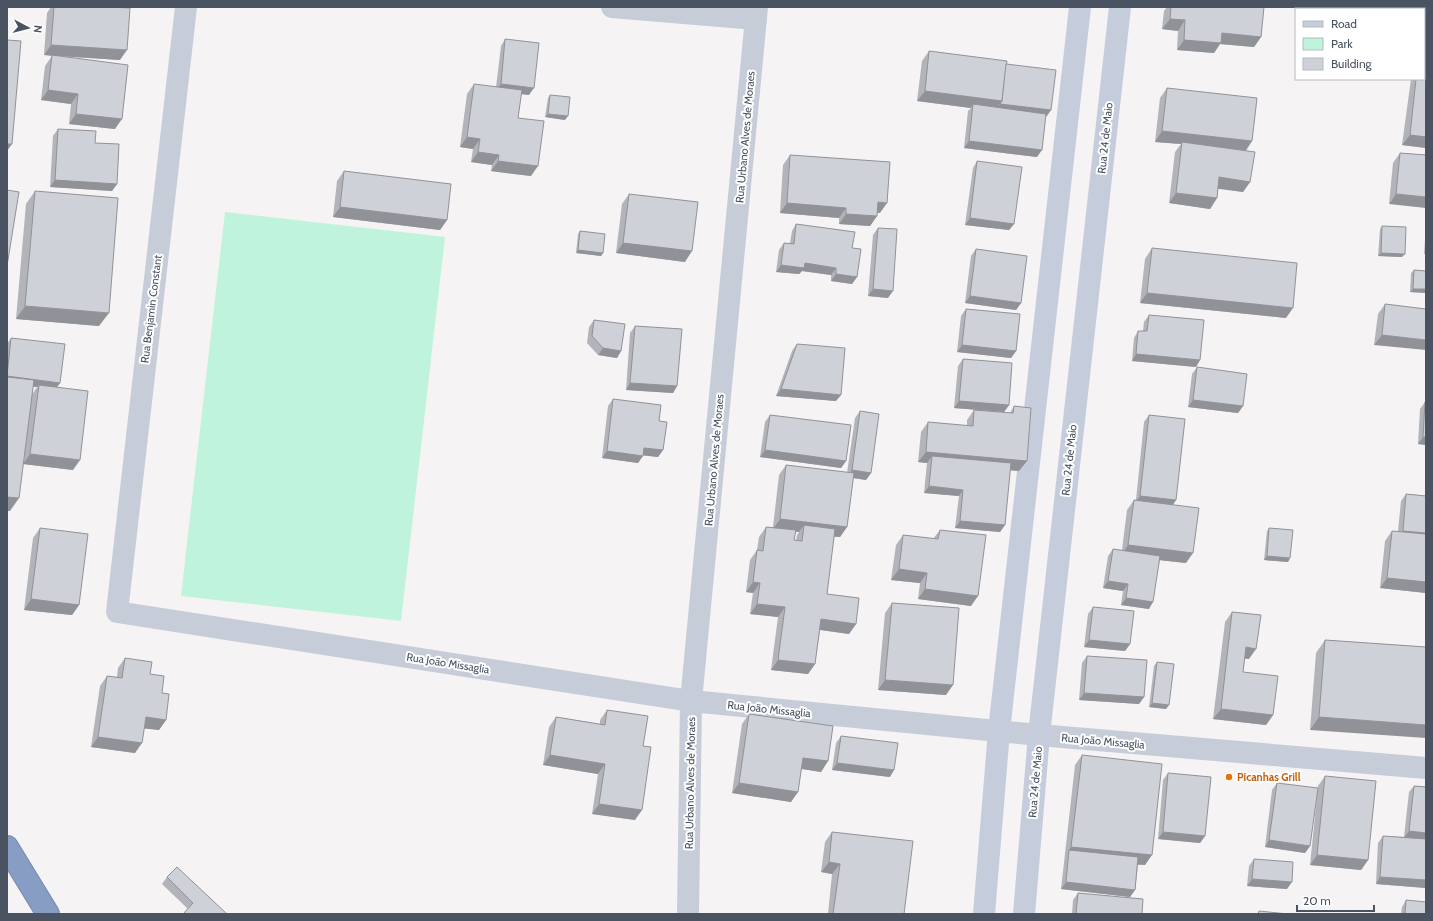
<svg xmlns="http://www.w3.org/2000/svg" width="1433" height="921" font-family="Cabin,sans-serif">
	<rect width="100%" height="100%" fill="#f5f3f3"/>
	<path fill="#c0f3db" d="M225,212l220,25 -44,384 -220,-25z"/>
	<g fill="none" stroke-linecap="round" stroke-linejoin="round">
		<g stroke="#7388b0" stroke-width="24">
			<path id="highway" d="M7,847l41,67"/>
		</g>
		<g stroke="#c6cdd8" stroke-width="22">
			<path d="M186,7l-69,605 574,89 348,34 387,33"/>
			<path d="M612,7l144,12"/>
			<path d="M688,914l3,-213 66,-694"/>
		</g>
		<g stroke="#c5cddc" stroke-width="22">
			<path d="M984,914l15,-183 81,-724"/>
			<path d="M1024,914l15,-179 81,-728"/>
		</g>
		<use href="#highway" stroke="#889dc4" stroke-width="22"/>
	</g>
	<g fill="#b2b4ba" fill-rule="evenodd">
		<path d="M51,7h3l66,53 -62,-4 57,73 -46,-5 2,-20 -30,-4 4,-34 7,-10 -8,-1 3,-42z"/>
		<path d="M1167,7h97l-3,30 -7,10 -34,-3 -6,9 -37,-3 1,-19 -16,-2 2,-18z"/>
		<path d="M505,39l24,56 -8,-1 -3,24 13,58 -40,-5 1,-6 -21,-3 2,-13 -13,-2 7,-53 7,-10 22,3 5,-41z"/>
		<path d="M929,51l77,13 45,46 -5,7 -9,40 -73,-9 4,-37 3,-3 -54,-7 5,-40z"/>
		<path d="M1426,67v81l-24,-3 9,-66h13z"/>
		<path d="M1167,88l85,53 -6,10 4,31 -7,10 -25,-4 -1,10 -7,11 -41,-6 6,-51 6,-8 -26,-2 5,-44z"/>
		<path d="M550,95l15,25 -20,-3 3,-19z"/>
		<path d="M58,129l37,14 22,41 -5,7 -62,-4 3,-51z"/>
		<path d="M1400,153l26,2 -37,49 4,-41z"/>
		<path d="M790,155l90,58h-3v3l-7,10 -31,-2v-6l-59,-5 3,-48z"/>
		<path d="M977,161l37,63 -5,6 -44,-5 8,-57z"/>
		<path d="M344,171l103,49 -7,10 -107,-13 4,-36z"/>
		<path d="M35,191l64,135 -83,-7 10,-115z"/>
		<path d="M629,194l56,68 -69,-9 6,-49z"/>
		<path d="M796,224l56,24 5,29 -5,7 -21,-3v-6l-29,-4 -3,3 -23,-2 3,-22 5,-7h6l2,-12z"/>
		<path d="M1426,225v29h-2z"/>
		<path d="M1382,226l20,31 -24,-1 2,-27z"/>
		<path d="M878,228l10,70 -20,-2 5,-61z"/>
		<path d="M580,231l23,22 -2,3 -25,-3 2,-19z"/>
		<path d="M1152,248l134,70 -146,-15 5,-44z"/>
		<path d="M976,249l45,54 -5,7 -51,-7 6,-47z"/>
		<path d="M1414,270l12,1v22l-16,-1 1,-19z"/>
		<path d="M1385,304l41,5 -52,36 4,-31z"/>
		<path d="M966,309l50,42 -5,7 -54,-6 4,-36z"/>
		<path d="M1149,315l51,45 -4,7 -64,-6 2,-23 4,-7h5l1,-9z"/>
		<path d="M594,320l27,31 -4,7 -19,-3 -11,-12 2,-16z"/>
		<path d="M635,326l42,60 -4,7 -47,-3 4,-57z"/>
		<path d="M11,338l46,50 16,82 -50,-6 -13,47h-3v-167zM33,387h4l-5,8z"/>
		<path d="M797,344l39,57 -60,-5 16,-45z"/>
		<path d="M963,359l46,46 -5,7 -50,-4 4,-42z"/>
		<path d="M1197,367l46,39 -5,7 -50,-6 4,-33z"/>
		<path d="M613,399l46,22 4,29 -5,7 -15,-2 -5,8 -36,-5 6,-52z"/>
		<path d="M1425,402l1,43 -8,-1 2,-35z"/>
		<path d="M1014,406l5,65 -9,-1 -5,55 -5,7 -45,-4 4,-32 -35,-3 3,-30 -9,-1 3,-30 7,-10 39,4v-6l7,-10 36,3z"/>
		<path d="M860,411l11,62 -5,7 -13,-2 -6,49 -7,10h-6l-7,57 29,30 -7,10 -29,-4 -5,34 -7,10 -37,-4 7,-53 -28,-3 3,-21 -7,-1 4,-32 7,-10 2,-13 7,-10h7l6,-52 7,-10 61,8 8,-55zM795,532h4l-2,3 -1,5h-2z"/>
		<path d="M770,415l76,46 -5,7 -81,-11 5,-35z"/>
		<path d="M1149,415l27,85 -3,5 13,58 -26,-3 -11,49 -28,-4 2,-14 -20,-3 5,-32 5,-7 9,1 5,-40 7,-10h2l8,-78z"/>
		<path d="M1406,494l20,2v97l-46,-5 5,-47 7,-10h6l3,-30z"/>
		<path d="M40,528l39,77 -7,10 -48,-5 9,-72z"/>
		<path d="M1269,528l21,30 -2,4 -24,-2 3,-29z"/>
		<path d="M940,530l31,76 -53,-7 2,-16 -29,-3 5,-35 7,-10 30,4z"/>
		<path d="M892,603l54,92 -68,-5 7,-77z"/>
		<path d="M1093,607l37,37 -5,7 -41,-4 4,-33z"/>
		<path d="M1232,612l17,47 -4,-1 -2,14 30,43 -7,10 -53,-6 12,-97z"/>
		<path d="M1325,640l101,7 -116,83 6,-77z"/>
		<path d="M1087,656l57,41 -5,7 -60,-4 3,-37z"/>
		<path d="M125,658l25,16 12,19 4,27 -7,10 -15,-2 -9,25 -44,-6 9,-61 7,-10 10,1 1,-9z"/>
		<path d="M1157,662l9,47 -17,-2 5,-41z"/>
		<path d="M607,710l36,36 -8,74 -43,-6 6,-40 -55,-9 6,-38 7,-10 44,7v-4z"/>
		<path d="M749,714l79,47 -7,11 -19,-3 -11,33 -59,-9 10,-69z"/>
		<path d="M841,736l49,41 -58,-7 4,-27z"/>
		<path d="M1082,755l63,110h-7l-3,25 -5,7 -69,-8 14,-124z"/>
		<path d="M1168,773l37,63 -5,7 -42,-4 5,-59z"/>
		<path d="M1325,776l43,84 -7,10 -51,-5 8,-79z"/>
		<path d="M1277,783l33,63 -5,7 -40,-6 7,-57z"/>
		<path d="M1414,786l12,1v101l-50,-4 2,-41 5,-7 21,1 5,-45z"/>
		<path d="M832,832l72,82h-76l4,-40 -11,-2 4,-30z"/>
		<path d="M1254,859l33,30 -40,-3 2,-20z"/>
		<path d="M167,877l60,37 -39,-5 -26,-25z"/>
		<path d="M1078,893l64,21h-70l1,-14z"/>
		<path d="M1406,900l20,14h-25l1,-7z"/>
	</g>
	<g fill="#919297">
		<path d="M1170,19l15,1 -7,11 -16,-2z"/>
		<path d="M1222,33l39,4 -7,10 -34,-3 -6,9 -37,-3 7,-10z"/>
		<path d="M51,45l76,5 -7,10 -76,-5z"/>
		<path d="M501,84l33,4 -5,7 -33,-4z"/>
		<path d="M48,90l30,4 -7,10 -30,-4z"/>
		<path d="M925,91l77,10 -7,10 -22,-7 -2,4 -54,-7z"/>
		<path d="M1000,104l51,6 -5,7 -51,-6z"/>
		<path d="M76,114l46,5 -7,10 -46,-5z"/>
		<path d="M548,114l20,2 -3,4 -20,-3z"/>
		<path d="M1162,131l90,10 -7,10 -63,-9 -1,2 -26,-2z"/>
		<path d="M1410,135l16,2v11l-24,-3z"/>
		<path d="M467,137l13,2 -7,10 -13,-2z"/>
		<path d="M969,141l73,9 -5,7 -73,-9z"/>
		<path d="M7,144h5l-5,7z"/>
		<path d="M478,152l21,3 -7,10 -21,-3z"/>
		<path d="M498,161l40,5 -7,10 -40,-5z"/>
		<path d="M1219,177l31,5 -7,10 -31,-4z"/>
		<path d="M55,180l62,4 -5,7 -62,-4z"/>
		<path d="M1176,193l41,5 -7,11 -41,-6z"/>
		<path d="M1396,194l30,3v11l-37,-4z"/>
		<path d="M878,202l9,1 -7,10 -9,-1z"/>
		<path d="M787,203l59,5 -7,10 -59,-5z"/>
		<path d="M340,207l107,13 -7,10 -107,-13z"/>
		<path d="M846,214l31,2 -7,10 -31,-2z"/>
		<path d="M970,218l44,6 -5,6 -44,-5z"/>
		<path d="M623,243l69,8 -7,11 -69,-9z"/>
		<path d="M578,250l25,3 -2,3 -25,-3z"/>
		<path d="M1381,253l24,1 -3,3 -24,-1z"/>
		<path d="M805,263l31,5 -5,7 -29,-4 -3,3 -23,-2 5,-7z"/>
		<path d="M836,274l21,3 -5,7 -21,-3z"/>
		<path d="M873,289l20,2 -5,7 -20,-2z"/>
		<path d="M1413,289h13v4l-16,-1z"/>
		<path d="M1147,293l146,15 -7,10 -146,-15z"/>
		<path d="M970,296l51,7 -5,7 -51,-7z"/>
		<path d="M25,306l84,7 -10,13 -83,-7z"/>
		<path d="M1382,335l44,5v10l-52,-5z"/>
		<path d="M962,345l54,6 -5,7 -54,-6z"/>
		<path d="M603,348l18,3 -4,7 -19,-3z"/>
		<path d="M1136,354l64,6 -4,7 -64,-6z"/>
		<path d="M7,376l53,7 -5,7 -16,-5 -2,2 -30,-4z"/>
		<path d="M630,383l47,3 -4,7 -47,-3z"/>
		<path d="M781,389l60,6 -5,6 -60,-5z"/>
		<path d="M1193,400l50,6 -5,7 -50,-6z"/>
		<path d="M959,401l50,4 -5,7 -50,-4z"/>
		<path d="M1423,437h3v8l-8,-1z"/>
		<path d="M644,448l19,2 -5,7 -19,-2z"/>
		<path d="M765,450l81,11 -5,7 -81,-11z"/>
		<path d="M607,451l36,5 -5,7 -36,-5z"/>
		<path d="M926,452l101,9 -8,10 -88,-8 1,-7 -5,7 -9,-1z"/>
		<path d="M30,454l50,6 -7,10 -50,-6z"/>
		<path d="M852,470l19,3 -5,7 -19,-3z"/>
		<path d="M929,486l34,4 -4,6 -35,-3z"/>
		<path d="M1140,496l36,4 -5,7 -36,-4z"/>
		<path d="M7,497l12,1 -9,13h-3z"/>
		<path d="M780,519l67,8 -7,10 -37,-4 1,-8 -5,7 -26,-3z"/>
		<path d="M960,521l45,4 -5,7 -45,-4z"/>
		<path d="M1403,531l23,2v8l-28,-3z"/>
		<path d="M1128,545l65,8 -7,10 -65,-7z"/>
		<path d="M1267,556l23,2 -2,4 -24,-2z"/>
		<path d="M899,569l28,4 -7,10 -29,-3z"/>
		<path d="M1387,578l39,4v11l-46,-5z"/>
		<path d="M1108,581l20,3 -5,7 -20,-3z"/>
		<path d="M753,582l7,1 -7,10 -7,-1z"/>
		<path d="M925,589l53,7 -7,10 -53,-7z"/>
		<path d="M1126,598l27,4 -4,7 -28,-4z"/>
		<path d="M31,599l48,6 -7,10 -48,-5z"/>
		<path d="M757,604l28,3 -7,10 -28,-3z"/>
		<path d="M821,619l35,5 -7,10 -35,-5z"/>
		<path d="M1089,640l41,4 -5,7 -41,-4z"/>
		<path d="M1246,647l10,2 -7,10 -10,-1z"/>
		<path d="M778,660l37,4 -7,10 -37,-4z"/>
		<path d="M885,680l68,5 -7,10 -68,-5z"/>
		<path d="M1084,693l60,4 -5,7 -60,-4z"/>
		<path d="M1152,703l17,2 -3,4 -17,-2z"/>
		<path d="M1221,709l52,6 -7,10 -53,-6z"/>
		<path d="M146,717l20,3 -7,10 -20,-2z"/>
		<path d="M1319,717l107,8v13l-116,-8z"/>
		<path d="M98,737l44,6 -7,10 -44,-6z"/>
		<path d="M550,755l55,9 -7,10 -55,-9z"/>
		<path d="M803,758l25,3 -7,11 -25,-4z"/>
		<path d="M837,763l57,7 -4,7 -58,-7z"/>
		<path d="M739,783l59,9 -7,10 -59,-9z"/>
		<path d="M599,804l43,6 -7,10 -43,-6z"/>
		<path d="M1409,831l17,2v7l-22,-2z"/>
		<path d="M1163,832l42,4 -5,7 -42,-4z"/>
		<path d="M1269,840l41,6 -5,7 -40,-6z"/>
		<path d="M1071,847l81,8 -7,10 -77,-8 1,-7 -5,7z"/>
		<path d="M1317,855l51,5 -7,10 -51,-5z"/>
		<path d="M829,862l11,2 -8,10 -11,-2z"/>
		<path d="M1380,877l46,3v8l-50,-4z"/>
		<path d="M1252,879l40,3 -5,7 -40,-3z"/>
		<path d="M1066,882l69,8 -5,7 -69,-8z"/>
	</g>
	<g fill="#cfd1d8" stroke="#919297">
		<path d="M54,7h55l21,1 -3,42 -76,-5z"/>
		<path d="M1171,7h93l-3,30 -39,-4 -1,10 -37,-3 1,-20 -15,-1z"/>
		<path d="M505,39l34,4 -5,45 -33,-4z"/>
		<path d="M7,40l14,1 -9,103h-5z"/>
		<path d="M929,51l78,10 -5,40 -77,-10z"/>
		<path d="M52,55l76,10 -6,54 -46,-5 2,-20 -30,-4z"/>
		<path d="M1006,64l50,6 -5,40 -51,-6 2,-3z"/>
		<path d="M1424,66l2,1v70l-16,-2 6,-56h8z"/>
		<path d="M474,84l48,6 -4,28 26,3 -6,45 -40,-5 1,-6 -21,-3 2,-13 -13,-2z"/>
		<path d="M1167,88l90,10 -5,43 -90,-10z"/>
		<path d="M550,95l20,2 -2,19 -20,-2z"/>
		<path d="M973,104l73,10 -4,36 -73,-9z"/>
		<path d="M58,129l38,2 -1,12 24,1 -2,40 -62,-4z"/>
		<path d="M1182,142l73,10 -5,30 -31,-5 -2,21 -41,-5z"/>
		<path d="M1400,153l26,2v42l-30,-3z"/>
		<path d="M790,155l100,7 -3,41 -9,-1 -1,14 -31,-2v-6l-59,-5z"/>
		<path d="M977,161l45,6 -8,57 -44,-6z"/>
		<path d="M344,171l107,13 -4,36 -107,-13z"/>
		<path d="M7,190l12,2 -12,74z"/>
		<path d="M35,191l83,7 -9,115 -84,-7z"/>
		<path d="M629,194l69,8 -6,49 -69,-8z"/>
		<path d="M796,224l59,8 -3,16 9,1 -4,28 -21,-3v-6l-31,-5 -1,5 -23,-3 3,-22 10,1z"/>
		<path d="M1382,226l24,1 -1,27 -24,-1z"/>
		<path d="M878,228l19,1 -4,62 -20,-2z"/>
		<path d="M580,231l25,3 -2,19 -25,-3z"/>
		<path d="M1152,248l145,15 -4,45 -146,-15z"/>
		<path d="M976,249l51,7 -6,47 -51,-7z"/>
		<path d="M1414,270l12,1v18h-13z"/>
		<path d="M1385,304l41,5v31l-44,-5z"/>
		<path d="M966,309l54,5 -4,37 -54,-6z"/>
		<path d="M1149,315l55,5 -4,40 -64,-6 2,-23h9z"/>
		<path d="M594,320l31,4 -4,27 -18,-3 -11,-12z"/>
		<path d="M635,326l47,3 -5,57 -47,-3z"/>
		<path d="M11,338l54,6 -5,39 -53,-7z"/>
		<path d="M797,344l48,4 -4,47 -60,-6z"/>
		<path d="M963,359l49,4 -3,42 -50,-4z"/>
		<path d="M1197,367l50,7 -4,32 -50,-6z"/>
		<path d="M7,377l27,3 -15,118 -12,-1z"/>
		<path d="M39,385l49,6 -8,69 -50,-6z"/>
		<path d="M613,399l48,6 -2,16 8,1 -4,28 -19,-2 -1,8 -36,-5z"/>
		<path d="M1425,402h1v35h-3z"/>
		<path d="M1014,406l17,2 -4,53 -101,-9 2,-30 45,4 1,-16 39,3z"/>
		<path d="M860,411l19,3 -8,59 -19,-3z"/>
		<path d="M770,415l81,10 -5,36 -81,-11z"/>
		<path d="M1149,415l36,4 -9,81 -36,-4z"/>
		<path d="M932,456l79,7 -6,62 -45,-4 3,-31 -34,-4z"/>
		<path d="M786,465l68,8 -7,54 -67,-8z"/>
		<path d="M1406,494l20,2v37l-23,-2z"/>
		<path d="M1134,500l65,8 -6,45 -65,-8z"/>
		<path d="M804,525l31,4 -8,65 32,4 -3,26 -35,-5 -6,45 -37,-4 7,-53 -28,-3 3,-21 -7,-1 4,-32 6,1 3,-24 30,3 -2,10 8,1z"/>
		<path d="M40,528l48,6 -9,71 -48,-6z"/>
		<path d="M1269,528l24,2 -3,28 -23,-2z"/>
		<path d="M940,530l46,5 -8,61 -53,-7 2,-16 -28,-4 4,-34 35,4z"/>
		<path d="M1392,531l34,3v48l-39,-4z"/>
		<path d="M1113,549l47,7 -7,46 -27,-4 2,-14 -20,-3z"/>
		<path d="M892,603l67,5 -6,77 -68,-5z"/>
		<path d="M1093,607l41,4 -4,33 -41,-4z"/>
		<path d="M1232,612l29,3 -5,34 -10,-2 -3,25 35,4 -5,39 -52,-6z"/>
		<path d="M1325,640l101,7v78l-107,-8z"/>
		<path d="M1087,656l60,4 -3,37 -60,-4z"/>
		<path d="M125,658l27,4 -2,12 14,2 -2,17 7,1 -3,26 -20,-3 -4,26 -44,-6 9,-61 15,2z"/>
		<path d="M1157,662l17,2 -5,41 -17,-2z"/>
		<path d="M607,710l41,6 -5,30 8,1 -9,63 -43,-6 6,-40 -55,-9 6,-38 49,8z"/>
		<path d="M749,714l84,12 -5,35 -25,-3 -5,34 -59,-9z"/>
		<path d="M841,736l57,7 -4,27 -57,-7z"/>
		<path d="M1082,755l80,9 -10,91 -81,-8z"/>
		<path d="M1168,773l43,4 -6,59 -42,-4z"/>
		<path d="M1325,776l51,5 -8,79 -51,-5z"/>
		<path d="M1277,783l41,5 -8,58 -41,-6z"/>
		<path d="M1414,786l12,1v46l-17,-2z"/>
		<path d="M832,832l81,9 -9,73h-71l7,-50 -11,-2z"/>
		<path d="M1383,836l43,3v41l-46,-3z"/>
		<path d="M1069,850l69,7 -3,33 -69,-8z"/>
		<path d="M1254,859l39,3 -1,20 -40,-3z"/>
		<path d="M177,867l50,47h-44l10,-11 -26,-26z"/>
		<path d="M1078,893l65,6 -1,15h-66z"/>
		<path d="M1406,900l20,2v12h-21z"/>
		<path d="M1259,911l29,3h-30z"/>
	</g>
	<circle fill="#e8710a" stroke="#fff" stroke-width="1.5" cx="1229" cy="777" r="4"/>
	<g text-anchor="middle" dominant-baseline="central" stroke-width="4" stroke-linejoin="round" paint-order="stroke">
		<g font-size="11" fill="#495362" stroke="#fff">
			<text transform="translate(745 137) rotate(-85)">Rua Urbano Alves de Moraes</text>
			<text transform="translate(1105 138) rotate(-84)">Rua 24 de Maio</text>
			<text transform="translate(151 309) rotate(-83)">Rua Benjamin Constant</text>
			<text transform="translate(714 460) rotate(-85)">Rua Urbano Alves de Moraes</text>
			<text transform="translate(1069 460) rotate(-84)">Rua 24 de Maio</text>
			<text transform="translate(448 663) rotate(9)">Rua João Missaglia</text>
			<text transform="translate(769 709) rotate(6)">Rua João Missaglia</text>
			<text transform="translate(1103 741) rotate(5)">Rua João Missaglia</text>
			<text transform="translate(1035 782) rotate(-85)">Rua 24 de Maio</text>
			<text transform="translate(690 783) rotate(-89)">Rua Urbano Alves de Moraes</text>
		</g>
		<g font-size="11" font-weight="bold" fill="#c56008" stroke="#fff" text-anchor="start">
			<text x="1237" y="777">Picanhas Grill</text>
		</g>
	</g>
	<rect width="1433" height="921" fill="none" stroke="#495362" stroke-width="16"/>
	<rect x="1295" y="8" width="130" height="72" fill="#ffffff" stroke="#b6bac0"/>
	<rect x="1303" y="21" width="20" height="6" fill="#c5cddc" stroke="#b6bac0"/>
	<text x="1331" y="28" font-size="12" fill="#495362">Road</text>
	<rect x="1303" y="38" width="20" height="12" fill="#c0f3db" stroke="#b6bac0"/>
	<text x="1331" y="48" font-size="12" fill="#495362">Park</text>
	<rect x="1303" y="58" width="20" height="12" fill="#cfd1d8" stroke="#b6bac0"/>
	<text x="1331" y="68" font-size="12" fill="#495362">Building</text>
	<g transform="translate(28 28) rotate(97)" stroke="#ffffff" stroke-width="3" paint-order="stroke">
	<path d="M0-3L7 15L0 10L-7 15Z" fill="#495362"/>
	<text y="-6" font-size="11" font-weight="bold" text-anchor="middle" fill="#495362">N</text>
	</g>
	<path d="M1297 905v6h77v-6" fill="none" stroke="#495362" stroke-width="2"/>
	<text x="1303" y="905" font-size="12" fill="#495362" stroke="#ffffff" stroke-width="3" paint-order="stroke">20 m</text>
</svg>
